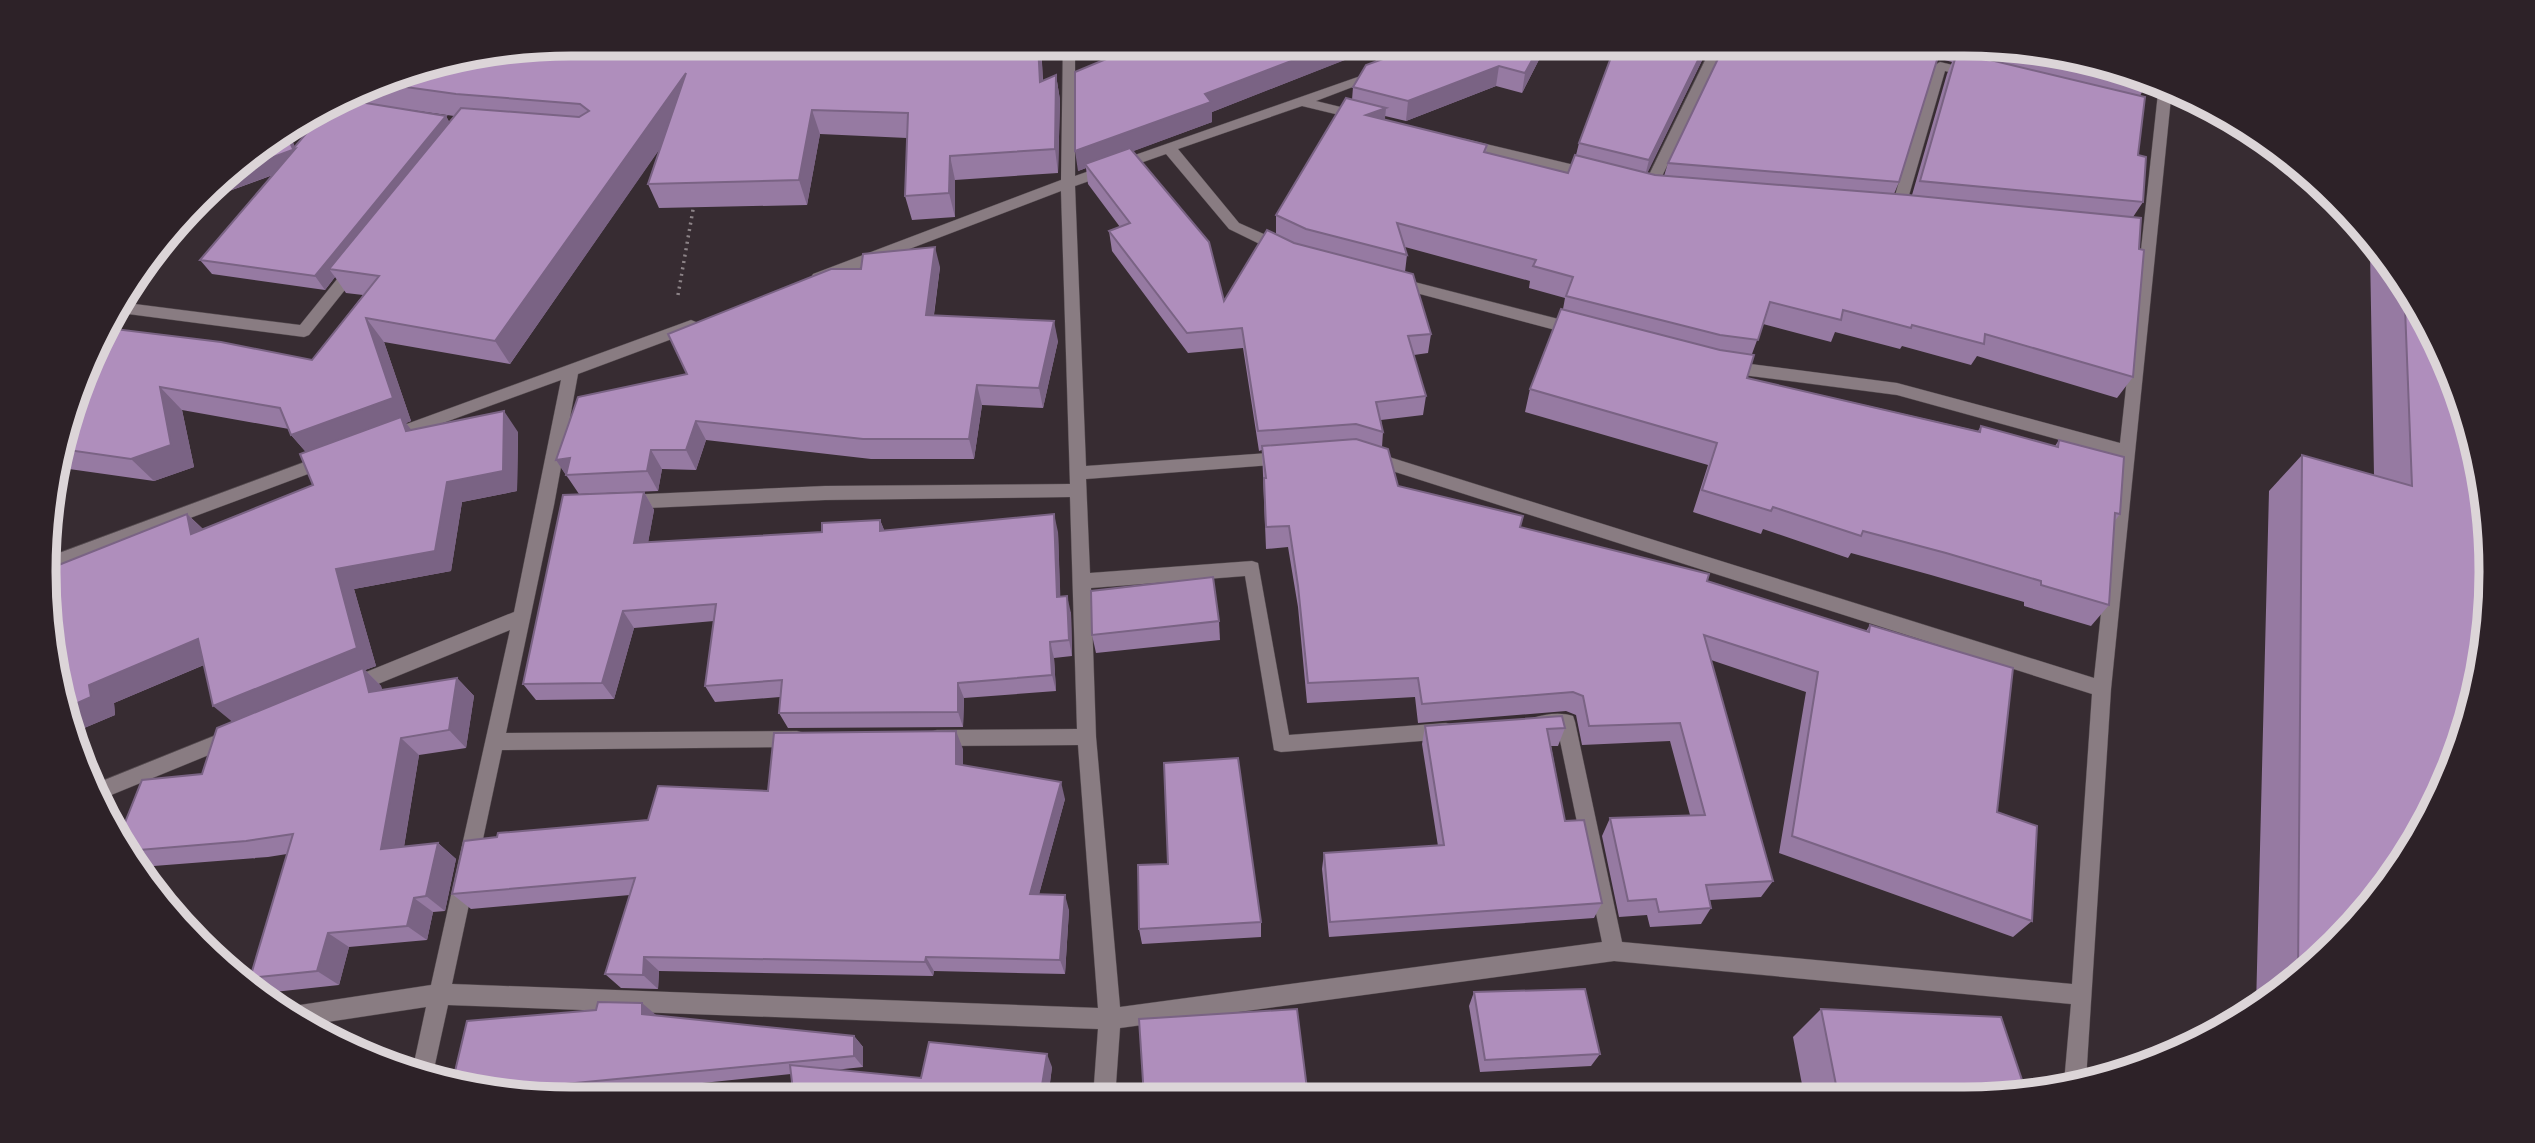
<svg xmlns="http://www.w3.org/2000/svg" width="2535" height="1143" font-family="Poppins,sans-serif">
	<rect width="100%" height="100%" fill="#372c32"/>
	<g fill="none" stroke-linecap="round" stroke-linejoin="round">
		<g stroke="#534a4e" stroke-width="1">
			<g id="minor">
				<path d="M1063,44h12v132l297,-104 5,-1 7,4 -68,26 49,12v6l-5,1 -58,-14 -124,43 61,74 47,21 2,4 -2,4h-10l-47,-23 -63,-75 -91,32 11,280 198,-14 8,6 -8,6 -198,15 4,94 162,-12 6,2 31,172 157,-12 7,2 2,6 -2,6 -7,2 -165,13 -7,-2 -29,-174 -154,12 5,149 24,270 482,-65 -44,-211 -18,1 -7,-2 -2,-6 2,-6c12,-4 28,-6 40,-2l2,6 47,220 450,42 20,-290 -728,-232 -2,-5 8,-6 724,227 24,-222 -221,-61 -170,-22 -8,-6 8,-6 170,22 223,60 39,-359 13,4 -61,601 -25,391 -21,6 -1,-3 7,-79 -457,-43 -494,67 -5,70h-22l5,-69 -650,-24 -16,73 -20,-6 14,-65 -112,17 -22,-13 8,-6 131,-20 79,-355 -159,65 -7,-2 -2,-6 2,-6 170,-69 47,-232 -173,63 -8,-6 2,-4 309,-113 5,2 3,4 -3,4 -118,44 -24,131 -48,228 291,-2 7,2 2,6 -2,6 -7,2 -295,3 -50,234 646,24 -20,-263 -141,1 -7,-2 -2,-6 2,-6 7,-2 140,-1 -7,-232 -245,3 -199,9 -6,-2 -2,-5 2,-5 6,-2 199,-9 245,-2 -9,-293 -238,91 -5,1 -7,-5 2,-4 248,-94z"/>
				<path d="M1713,44h12l-69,145 -7,5 -5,-2 -2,-3z"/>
				<path d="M1940,62l38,9 2,3 -7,4 -28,-7 -40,138 -7,5 -5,-2 -2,-3 42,-143z"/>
				<path d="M1465,139l126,30 7,5 -7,5 -131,-33v-6z"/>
				<path d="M355,262l5,1 2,4 -2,4 -51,64 -5,2 -191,-25 6,-10 181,23 50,-62z"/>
				<path d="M1395,277l183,47 8,6 -8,6 -188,-50 -2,-4 2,-4z"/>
				<path d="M326,454l6,1 2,5 -2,5 -281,105v-14z"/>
				<path d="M231,729l7,2 2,6 -2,6 -139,57 -7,-15z"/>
			</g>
		</g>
		<path stroke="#8c8387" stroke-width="3.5" stroke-dasharray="2 4.5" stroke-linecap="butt" d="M678,295l16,-91"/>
		<use href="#minor" fill="#897c82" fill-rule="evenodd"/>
	</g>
	<g fill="#967aa2" fill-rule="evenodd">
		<path d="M1041,44l2,37 13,-6 4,25 -2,73 -103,7v37l-43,3 -7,-24 2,-58 -87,-4 -13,71 -148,3 -11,-24 12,-36 -150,216 -126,-22 27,79 -5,2 5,7 107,2 -1,59 -55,11 -11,69 -97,18 22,77 -11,4 16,16 1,4 75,-12 17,18 -8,52 -47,7 -15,92 34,-4 18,16 -11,52 -12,1 -6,28 -78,7 -10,38 -65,7 -24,-14 37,-124 -19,3 -127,10 -23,-27 84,-66 30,-52 -28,-57 -90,38 1,12 -45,19 117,-220 16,15 110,-44 -7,-33 -15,-17 -2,-6 -107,-19 12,57 -40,14 -99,-14 52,-139 205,32 51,-65 -17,-2 -11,-16 -10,13 -113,-16 -12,-14 73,-85 -71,26 22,-27 63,-45 8,18 59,-45 -4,-7 51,-23 209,-23zM390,107l64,9 -5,6 -3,-6z"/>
		<path d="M1142,44h405l-25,49 -26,-7 -90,35 -21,-5v4l102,25 -1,8 82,20 8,-18 3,-12 131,-99 -63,129 17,3 4,-13 57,-119h239l102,10 79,32 -5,10 -2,59 5,47 -10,15 6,32 -6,128 -16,21 -140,-42 -6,9 -69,-19 -2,3 -65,-17 -4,10 -68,-18 -11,30 -5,24 231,53 3,-5 74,20 4,-6 61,74 -6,8 -5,83 -18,21 -67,-20v-4l-93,-27 -80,-22 -3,5 -85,-29 -2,5 -68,-22 15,-47 -183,-53 5,-23 33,-80 2,-11 -36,-10 1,-7 -125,-34 2,8 -2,17 26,62 -3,19 -14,2 12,41 -3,19 -42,5 2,12 -1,15 16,39 122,41 187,54 159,50 4,-6 127,187 35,109 -19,16 -234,-84 27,-161 -95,-32 62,221 -12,16 -51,3 1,8 -10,16 -51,3 -3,-12 -28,2 -17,-81 8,-18 80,-3 -20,-74 -88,4 -6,-30 -10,-4 -148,12 -3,-26 -108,6 -9,-96 -10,-60 -22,2 -4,-99 -3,1 -16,-103 -55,5 -76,-102 -3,-20 11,-4 -32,-43 -2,-16 -8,3zM1377,47l-1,15 -23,25 -1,13 -76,115v20l-52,66 -91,-150 79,-29v-10zM1941,59l11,3 -5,12 -35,121 -18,-1 5,-12 38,-122z"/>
		<path d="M2375,245l27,33 49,91 -69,523 -97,98 -29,17 13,-516 33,-36 72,20 -4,-223z"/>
		<path d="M940,267l-6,48 124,26 -15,67 -61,-3 -8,54h-103l-165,-19 -10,30 -34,-1 -4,22 -79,3 -23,-34 131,-86z"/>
		<path d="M644,492l10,18 -6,32 174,-10 58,-12 4,10 174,2 2,65 11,16 1,43 -18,2 2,33 -92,7 -1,29 -175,1 -9,-15 1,-16 -65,5 -10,-16 9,-65 -80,7 -20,71 -78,1 -13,-16z"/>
		<path d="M1219,621l1,19 -124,13 -4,-18z"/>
		<path d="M1425,726l140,2 -7,18h-7l14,75 37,82 -8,15 -265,19 -7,-68 2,-16 114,-7 -16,-102z"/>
		<path d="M963,749v17l102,33 -26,95 30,16 -4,64 -131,-3 -1,5 -274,-5 -1,18 -37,-1 -16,-14 25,-79 -159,14 -19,-15 45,-57 151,-17 120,-29z"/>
		<path d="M1261,922v15l-119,7 -3,-15z"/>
		<path d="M1474,992l126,62 -9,12 -111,6 -11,-66z"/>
		<path d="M1821,1009l206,86h-223l-11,-58z"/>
		<path d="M596,1010l258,26 9,11v20l-29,3 87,8 131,-11 -4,31 -254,1 -3,-25 -237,24 -86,-9z"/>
	</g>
	<g fill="#7a6384">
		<path d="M1038,44h3l3,62 -4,-24z"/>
		<path d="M1336,44h50l-174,68v10l-124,46 -3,-4 1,4 -8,3 -3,-20 130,-57z"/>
		<path d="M1388,44h56l-69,24 2,-20z"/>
		<path d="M1541,44h6l-25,49 3,-20z"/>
		<path d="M1706,44h4l-66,136 5,-20z"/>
		<path d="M1942,44h6l-7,15 -7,1z"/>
		<path d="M1499,66l-3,20 -90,35 2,-20z"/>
		<path d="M686,73l10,24 -186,267 -15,-23z"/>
		<path d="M1056,75l4,25 -2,73 -3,-24z"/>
		<path d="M1386,108l-2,22 -18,-15z"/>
		<path d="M812,110l8,24 -13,71 -8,-25z"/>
		<path d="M446,116l8,14 -125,139 6,8 -10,13 -10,-14z"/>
		<path d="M287,129l10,23 8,11 -103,38 22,-26z"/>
		<path d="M950,156l5,24v37l-6,-24z"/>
		<path d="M935,247l5,20 -9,68 -5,-20z"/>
		<path d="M366,318l18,24 27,79 -5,2 11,14 -106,21 -20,-23z"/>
		<path d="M1054,321l4,20 -15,67 -4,-20z"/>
		<path d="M977,385l5,20 -8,54 -5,-20z"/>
		<path d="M160,387l22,23 12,57 -40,14 -23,-22z"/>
		<path d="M504,411l14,21 -1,59 -55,11 -11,69 -97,18 22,77 -11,4 16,16 7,24 -153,14 -22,-18 123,-137 111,-87z"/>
		<path d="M696,421l10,19 -10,30 -10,-20z"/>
		<path d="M651,450l11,19 -4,22 -11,-20z"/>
		<path d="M570,458l-4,17 3,5 -13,-20z"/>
		<path d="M644,492l10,18 -9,50 -11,-17z"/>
		<path d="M187,514l21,20h-17z"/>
		<path d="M1054,514l4,18 3,82 -4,-17z"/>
		<path d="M880,520l7,17 -7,-6z"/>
		<path d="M1067,596l4,17 1,43 -3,-16z"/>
		<path d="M623,611l11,17 -20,71 -12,-16z"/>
		<path d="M198,639l22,19 -106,45 1,12 -45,19 -6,-25 25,-24z"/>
		<path d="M1050,642l4,16 2,33 -4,-16z"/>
		<path d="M457,678l17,18 -8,52 -17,-18z"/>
		<path d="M958,683l6,15 -1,29 -5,-15z"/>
		<path d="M956,731l7,18v32l-7,-17z"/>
		<path d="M401,738l18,17 -18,109 -20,-15z"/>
		<path d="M1061,782l4,17 -30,110 -5,-15z"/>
		<path d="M438,843l18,16 -11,52 -19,-15z"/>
		<path d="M1065,895l4,15 -4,64 -5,-14z"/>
		<path d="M414,898l19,14 -6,28 -20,-14z"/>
		<path d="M328,933l21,14 -10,38 -22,-14z"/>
		<path d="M644,957l15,14 -1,18 -15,-14z"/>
		<path d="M926,957l8,14 -1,5 -8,-14z"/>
		<path d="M642,1003l14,12 -14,-1z"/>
		<path d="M854,1036l9,11v20l-9,-11z"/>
		<path d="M375,1045l22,12 -3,10 -23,-7z"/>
		<path d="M1047,1054l5,13 -4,31h-8z"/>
	</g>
	<g fill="#af8ebc" stroke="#7a6384" stroke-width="2">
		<path d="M568,44l42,5 1,-5h427l2,38 16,-7 -1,74 -105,7 -1,37 -44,3 3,-83 -96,-3 -13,70 -151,4 38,-111 -191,268 -129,-23 27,80 -102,37 -11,-27 -120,-21 11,58 -40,14 -70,-10 46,-121 114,14 91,18 67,-84 -50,-7 132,-161 118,9 10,-6 -9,-7 -124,-10 -79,-11 24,-11z"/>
		<path d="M1142,44h194l-131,50 6,8 -136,49v-79z"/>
		<path d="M1379,44h9l-11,4z"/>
		<path d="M1425,44h116l-16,29 -26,-7 -91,35 -55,-14 13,-22z"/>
		<path d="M1616,44h90l-57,116 -70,-17z"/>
		<path d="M1725,44h217l-43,138 -231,-19z"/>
		<path d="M1968,44l98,10 80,24 -1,8z"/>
		<path d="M1957,52l188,45 -7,58 8,2 -3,45 -223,-21z"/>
		<path d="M1346,98l40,10 -20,7 121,30 -3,7 84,21 7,-18 80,20 253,20 233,23 -2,31 5,1 -11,127 -148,-43 -1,10 -72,-19 -1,3 -68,-18 -2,10 -71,-18 -12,38 -38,-5 -154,-39 7,-19 -40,-11 3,-6 -139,-37 10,32 -101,-26 -30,-14z"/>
		<path d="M341,99l105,17 -131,160 -115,-16 95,-111 -71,26 61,-44 8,18 39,-46z"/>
		<path d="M1130,148l79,94 15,59 43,-71 27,13 119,31 18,60 -23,2 18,60 -50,6 7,30 -27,-8 -98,7 -16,-103 -55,5 -78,-102 21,-8 -45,-59z"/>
		<path d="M935,247l-9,68 128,6 -15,67 -62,-3 -8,54h-106l-167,-18 -10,29h-35l-4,21 -81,4 4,-17 -14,2 22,-63 109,-23 -19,-40 163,-65h30l2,-15z"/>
		<path d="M2404,282l47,87 30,99 10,103 -10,103 -30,99 -69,119 -84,85 4,-522 110,31z"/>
		<path d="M1561,309l159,41 34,5 -7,23 233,54 1,-6 77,21 1,-7 65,17 -4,57 -5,-1 -6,92 -68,-20v-4l-95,-28 -83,-22 -2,5 -88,-29 -2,4 -69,-21 15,-47 -187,-54z"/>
		<path d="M504,411l-1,60 -56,11 -12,69 -99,18 21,79 -144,58 -15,-67 -109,46 2,12 -27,12 -16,-68 3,-73 136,-54 4,20 122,-49 -13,-31 101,-37 5,14z"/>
		<path d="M1356,439l32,10 10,37 125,30 -3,11 189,47 -2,7 162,51 1,-7 143,43 -16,144 40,14 -5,95 -240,-85 26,-164 -114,-37 69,246 -67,4 5,23 -52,4 -3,-13 -28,2 -18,-83 95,-3 -25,-92 -91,3 -6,-30 -10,-4 -151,12 -4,-26 -110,5 -10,-97 -9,-60 -23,1 -2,-49h2l-4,-32z"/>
		<path d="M644,492l-10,51 188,-11v-9l58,-3v11l174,-17 3,83 10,-1 2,44 -19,2 2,33 -94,8v29l-179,1 3,-33 -77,6 11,-82 -93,7 -21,72 -79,1 40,-189z"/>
		<path d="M1213,577l6,44 -127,14 -1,-44z"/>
		<path d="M363,668l6,24 88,-14 -8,52 -48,8 -20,111 57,-6 -12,53 -12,2 -7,28 -79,7 -11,38 -67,7 43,-144 -47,7 -119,10 -9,-11 24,-60 60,-6 15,-46z"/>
		<path d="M1562,716l3,12 -18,1 18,92 19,-1 18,83 -272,19 -6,-69 120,-8 -19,-119z"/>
		<path d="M956,731v33l105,18 -31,112 35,1 -5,65 -134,-3 -1,5 -281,-5 -1,18 -38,-1 30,-96 -183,16 12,-53 33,-4 1,-4 150,-13 10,-34 110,5 6,-58z"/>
		<path d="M1238,758l23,164 -122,7 -1,-64 30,-1 -4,-101z"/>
		<path d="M1585,989l15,65 -115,6 -11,-68z"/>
		<path d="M598,1002l44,1v11l212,22v20l-361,35 -25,-2 -16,-5 15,-63 129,-11z"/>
		<path d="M1297,1009l11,88h-164l-5,-78z"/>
		<path d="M1821,1009l180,8 26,78h-189z"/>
		<path d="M929,1042l118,12 -7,44 -246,1 -4,-34 131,13z"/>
		<path d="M375,1045l-4,15 -21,-13z"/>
	</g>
	<path d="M0 0H2535V1143H0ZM571 56H1964A515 515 0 0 1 2479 571V572A515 515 0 0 1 1964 1087H571A515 515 0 0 1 56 572V571A515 515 0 0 1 571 56Z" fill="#2d2228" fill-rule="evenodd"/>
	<path fill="none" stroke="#dcd5d8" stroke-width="9" d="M571 56H1964A515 515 0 0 1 2479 571V572A515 515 0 0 1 1964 1087H571A515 515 0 0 1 56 572V571A515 515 0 0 1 571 56Z"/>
</svg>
